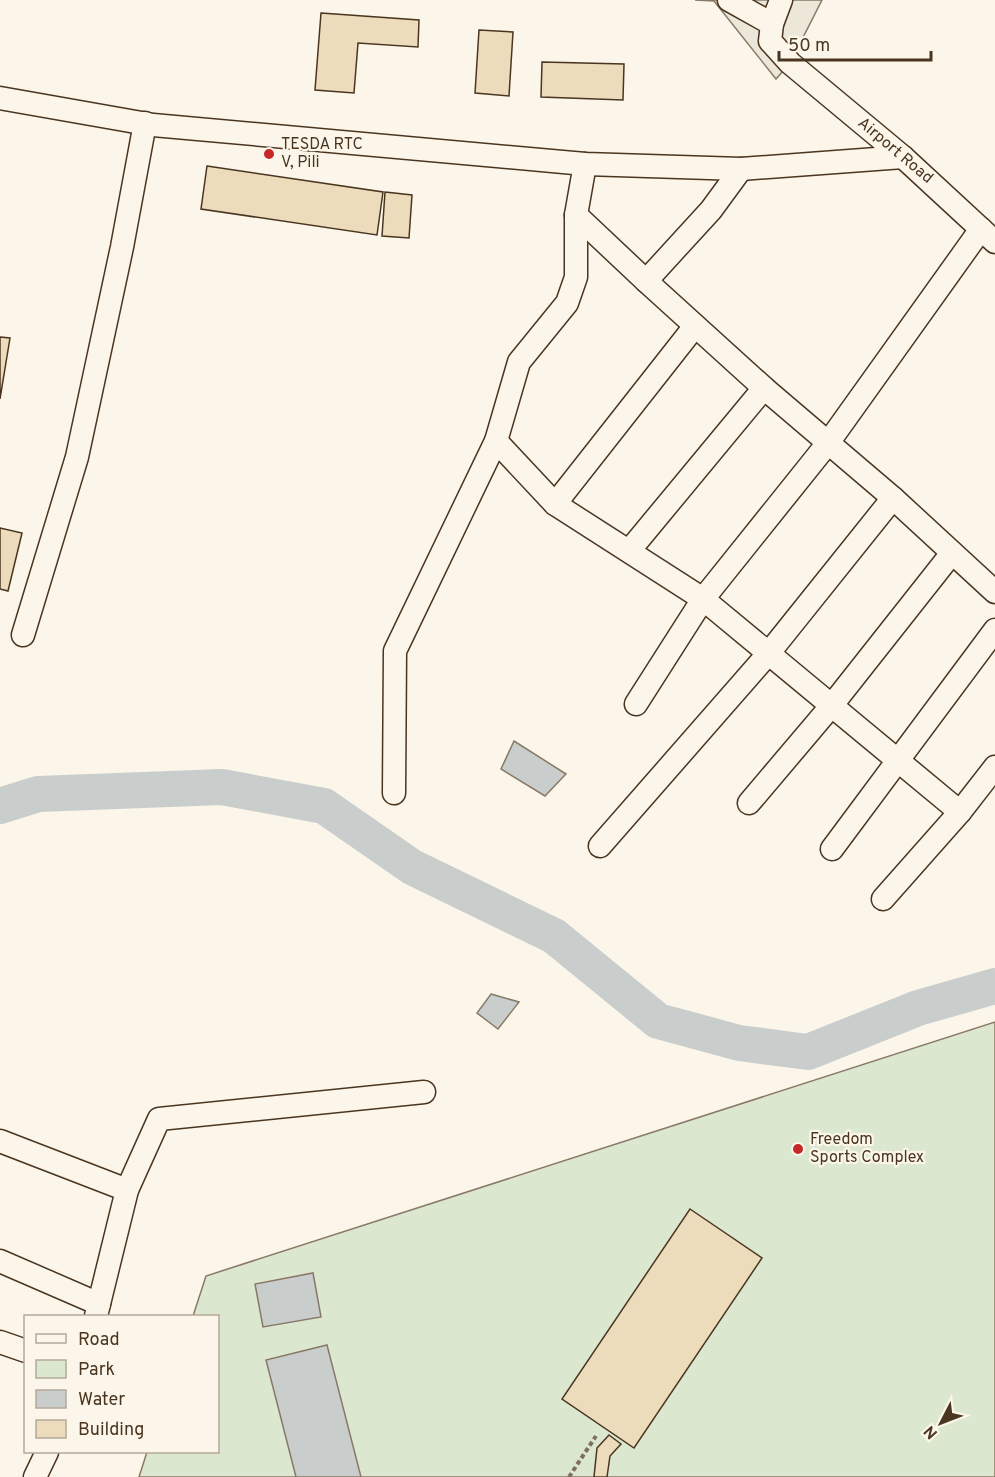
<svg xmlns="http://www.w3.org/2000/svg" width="995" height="1477" font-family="Overpass,sans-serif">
	<rect width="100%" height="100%" fill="#fbf6e9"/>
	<path fill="#dce7d0" stroke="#887966" stroke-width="1.5" d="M995,1022v455h-856l8,-25h71v-136h-25l13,-40z"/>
	<path fill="#ede7d9" stroke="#887966" stroke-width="1.5" d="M695,0h127l-32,63 -14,16 -62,-78z"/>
	<g fill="#c9cecd" stroke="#887966" stroke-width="1.5">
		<path d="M514,741l52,33 -21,22 -44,-27z"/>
		<path d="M491,994l28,8 -21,27 -21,-16z"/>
		<path d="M313,1273l8,44 -58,10 -8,-43z"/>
		<path d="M327,1345l34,132h-65l-30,-117z"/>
	</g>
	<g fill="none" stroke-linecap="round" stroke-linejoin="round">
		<path stroke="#c9cecd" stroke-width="36" d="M0,806l38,-12 184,-7 102,19 88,61 142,69 104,85 81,22 69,9 110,-44 77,-22"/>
	</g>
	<g fill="#ecdcbc" stroke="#4a3520" stroke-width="1.5">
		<path d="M321,13l98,7 -1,27 -60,-4 -4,50 -39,-3z"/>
		<path d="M479,30l34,2 -4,64 -34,-3z"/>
		<path d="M542,62l82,2 -1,36 -82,-3z"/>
		<path d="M207,166l176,26 -6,43 -176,-26z"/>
		<path d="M385,192l27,3 -3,43 -27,-2z"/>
		<path d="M0,337l10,1 -10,61z"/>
		<path d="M0,528l22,5 -14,58 -8,-2z"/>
		<path d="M690,1209l72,49 -128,190 -72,-49z"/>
		<path d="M609,1435l12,9 -11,12 -3,21h-13l3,-29z"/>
	</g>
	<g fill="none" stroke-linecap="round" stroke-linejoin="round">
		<g stroke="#4a3520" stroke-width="25">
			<g id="minor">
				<path d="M729,0l43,24"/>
				<path d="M781,0l-9,24 -2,17 20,22 113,94 92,85"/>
				<path d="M0,98l153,27 432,39 156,5 162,-12"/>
				<path d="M576,215l70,66 118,107 129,110 102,94"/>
				<path d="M646,281l65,-71 30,-41"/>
				<path d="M496,441l59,63 148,95 257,213"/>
				<path d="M555,504l140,-178"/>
				<path d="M629,551l135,-163"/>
				<path d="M23,635l54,-178 45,-210 23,-124"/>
				<path d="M636,704l67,-105 125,-156 153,-214"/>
				<path d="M394,793l1,-142 101,-210 23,-79 48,-59 9,-26v-62l9,-51"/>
				<path d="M749,803l83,-98 120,-152"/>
				<path d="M600,846l168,-192 125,-156"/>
				<path d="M832,849l163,-219"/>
				<path d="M883,899l77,-87 35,-45"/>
				<path d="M0,1141l127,49"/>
				<path d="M0,1261l99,43"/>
				<path d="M96,1316l31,-126 32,-71 265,-27"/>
				<path d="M0,1342l26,9"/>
				<path d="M35,1477l12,-25"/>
			</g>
		</g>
		<path stroke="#7f6f5c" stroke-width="4" stroke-dasharray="4.5 3" stroke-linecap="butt" d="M569,1477l27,-41"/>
		<use href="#minor" stroke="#fbf6e9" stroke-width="22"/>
	</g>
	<g fill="#c62828" stroke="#fbf6e9" stroke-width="2">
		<circle cx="269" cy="154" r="6"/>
		<circle cx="798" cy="1149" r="6"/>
	</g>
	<g text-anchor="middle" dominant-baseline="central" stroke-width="4.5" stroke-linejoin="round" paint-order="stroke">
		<g font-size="16" fill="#4a3520" stroke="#fbf6e9" text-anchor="start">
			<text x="281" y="145">TESDA RTC<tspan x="281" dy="18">V, Pili</tspan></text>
			<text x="810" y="1140">Freedom<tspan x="810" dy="18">Sports Complex</tspan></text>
		</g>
		<g font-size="16" fill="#4a3520" stroke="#fbf6e9">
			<text transform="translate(895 151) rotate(40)">Airport Road</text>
		</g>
	</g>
	<rect x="24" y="1315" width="195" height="138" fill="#fbf6e9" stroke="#b4a999" stroke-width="1.5"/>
	<rect x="36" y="1334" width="30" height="9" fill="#fbf6e9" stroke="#b4a999" stroke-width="1.5"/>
	<text x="78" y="1345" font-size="18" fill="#4a3520">Road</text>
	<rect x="36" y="1360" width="30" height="18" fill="#dce7d0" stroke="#b4a999" stroke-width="1.5"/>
	<text x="78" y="1375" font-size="18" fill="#4a3520">Park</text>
	<rect x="36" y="1390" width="30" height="18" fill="#c9cecd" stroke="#b4a999" stroke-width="1.5"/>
	<text x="78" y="1405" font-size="18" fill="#4a3520">Water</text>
	<rect x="36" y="1420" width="30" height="18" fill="#ecdcbc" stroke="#b4a999" stroke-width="1.5"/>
	<text x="78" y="1435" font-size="18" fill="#4a3520">Building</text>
	<g transform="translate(941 1423) rotate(228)" stroke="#fbf6e9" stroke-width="4.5" paint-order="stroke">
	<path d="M0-4.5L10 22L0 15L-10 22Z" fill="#4a3520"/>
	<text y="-9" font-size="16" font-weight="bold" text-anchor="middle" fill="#4a3520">N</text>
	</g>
	<path d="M779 51v9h152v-9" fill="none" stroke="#4a3520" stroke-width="3"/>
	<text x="788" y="51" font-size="18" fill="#4a3520" stroke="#fbf6e9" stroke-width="4.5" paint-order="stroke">50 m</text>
</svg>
